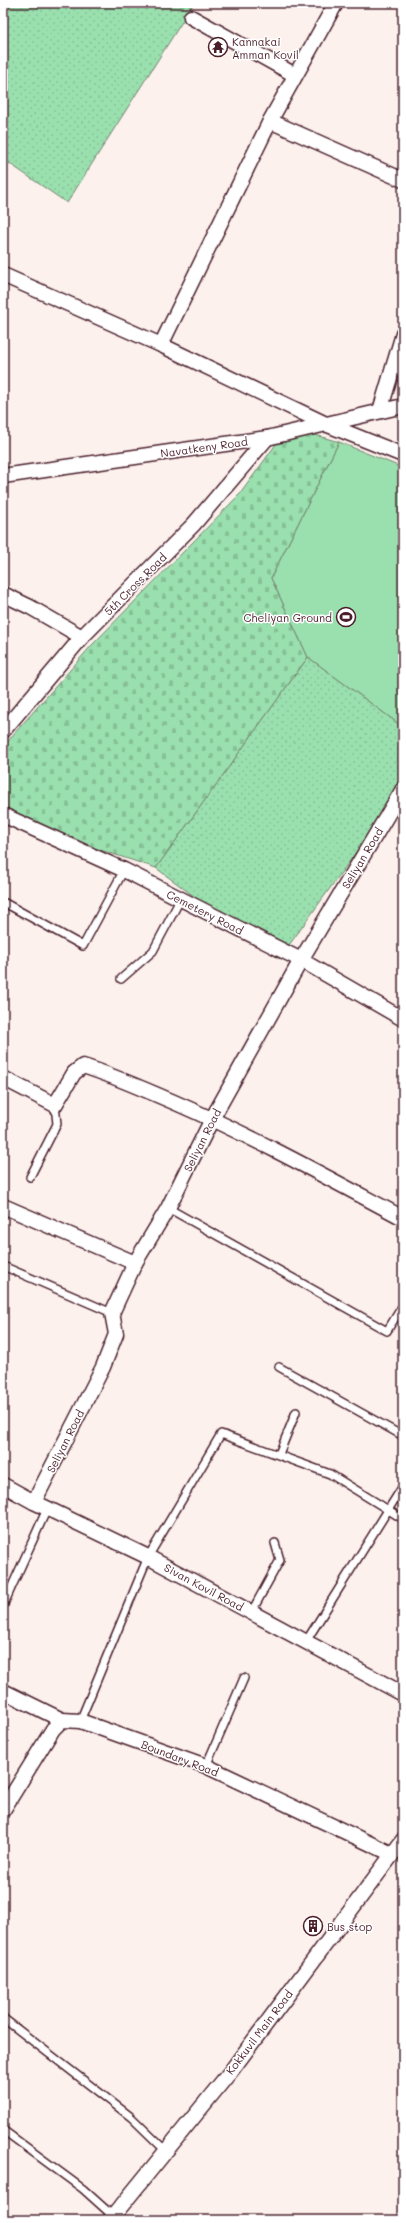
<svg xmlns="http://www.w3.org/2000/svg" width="406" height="2223" font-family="Mali,sans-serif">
	<defs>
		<pattern id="grass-dots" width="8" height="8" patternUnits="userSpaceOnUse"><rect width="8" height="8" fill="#9ae0ae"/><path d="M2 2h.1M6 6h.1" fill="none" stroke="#86c096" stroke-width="1.8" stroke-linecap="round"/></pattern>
		<pattern id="cemetery-stones" width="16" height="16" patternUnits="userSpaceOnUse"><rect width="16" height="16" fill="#9ae0ae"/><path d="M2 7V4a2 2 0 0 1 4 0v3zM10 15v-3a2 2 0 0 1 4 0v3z" fill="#86c096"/></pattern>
	</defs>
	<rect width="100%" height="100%" fill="#fcf1ed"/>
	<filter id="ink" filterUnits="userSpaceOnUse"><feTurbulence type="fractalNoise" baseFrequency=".025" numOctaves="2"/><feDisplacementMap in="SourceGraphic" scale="8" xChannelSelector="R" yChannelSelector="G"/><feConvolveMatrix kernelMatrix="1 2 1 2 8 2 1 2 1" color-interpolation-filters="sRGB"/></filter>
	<g filter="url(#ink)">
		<g fill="url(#grass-dots)" stroke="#72806c">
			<path d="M3,3h191l-127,200 -64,-44z"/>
			<path d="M308,657l95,70v60l-124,172 -123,-91z"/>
		</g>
		<path fill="url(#cemetery-stones)" stroke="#72806c" d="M312,434l27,8 -68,136 37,79 -152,211 -102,-33 -51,-24v-63l9,-12 80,-91 148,-151 39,-54z"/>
		<path fill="#9ae0ae" stroke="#72806c" d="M339,442l64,26v259l-95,-70 -37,-79z"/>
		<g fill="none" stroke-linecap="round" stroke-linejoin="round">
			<g stroke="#4a1f2b" stroke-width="10">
				<g id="service">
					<path d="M3,902l80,44 41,-76"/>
					<path d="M121,979l32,-28 27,-51"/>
					<path d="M30,1177l27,-53 -2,-19"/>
					<path d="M168,1208l219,123 16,-26"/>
					<path d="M3,1266l109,47"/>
					<path d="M279,1367l124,69"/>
					<path d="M279,1454l17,-42"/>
					<path d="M3,1606l44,-97"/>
					<path d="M251,1613l29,-53 -5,-17"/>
					<path d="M305,1643l98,-157"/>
					<path d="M80,1721l68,-164 73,-123 109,40 73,45"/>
					<path d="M206,1766l38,-88"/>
					<path d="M3,2018l128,99 35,34"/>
					<path d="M3,2130l80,59 30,27"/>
				</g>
			</g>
			<g stroke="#4a1f2b" stroke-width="17">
				<g id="minor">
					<path d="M191,17l104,58"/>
					<path d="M270,121l66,-118"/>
					<path d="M3,275l158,70 167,80 75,30"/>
					<path d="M161,345l109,-224 133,59"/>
					<path d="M380,411l23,-77"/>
					<path d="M3,476l264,-38 136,-32"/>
					<path d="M3,594l27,13 52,30"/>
					<path d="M3,731l79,-94 112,-113 73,-86"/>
					<path d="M3,815l121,55 177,90 102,59"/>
					<path d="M3,1078l52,27 19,-32 9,-7c32,10 62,24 93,37 78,34 152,75 227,115"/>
					<path d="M3,1206l132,57"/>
					<path d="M3,1485l31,17 114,55 255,137"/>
					<path d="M34,1502l69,-135 13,-33 -4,-21 23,-50 33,-55 44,-89 89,-159 102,-171"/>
					<path d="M3,1691l59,29"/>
					<path d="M3,1810l50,-81 9,-9 18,1 126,45 186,88"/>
					<path d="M110,2220l121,-149 172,-231"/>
				</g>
			</g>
			<use href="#service" stroke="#fff" stroke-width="7"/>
			<use href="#minor" stroke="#fff" stroke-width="14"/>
		</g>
	</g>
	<defs>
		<g id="temple-ring" transform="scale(1)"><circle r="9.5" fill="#fff" stroke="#4a1f2b" stroke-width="1.5"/><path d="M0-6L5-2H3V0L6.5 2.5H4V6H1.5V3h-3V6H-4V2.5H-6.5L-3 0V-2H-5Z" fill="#4a1f2b"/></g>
		<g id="stadium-ring" transform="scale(1)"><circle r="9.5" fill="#fff" stroke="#4a1f2b" stroke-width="1.5"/><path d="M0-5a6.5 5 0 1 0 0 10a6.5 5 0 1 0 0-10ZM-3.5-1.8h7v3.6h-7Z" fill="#4a1f2b"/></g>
		<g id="building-ring" transform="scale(1)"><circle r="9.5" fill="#fff" stroke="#4a1f2b" stroke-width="1.5"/><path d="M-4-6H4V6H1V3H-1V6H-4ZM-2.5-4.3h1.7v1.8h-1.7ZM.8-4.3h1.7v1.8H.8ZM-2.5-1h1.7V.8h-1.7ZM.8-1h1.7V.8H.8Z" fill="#4a1f2b"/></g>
	</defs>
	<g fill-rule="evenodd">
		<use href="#temple-ring" x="218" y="47"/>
		<use href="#stadium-ring" x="346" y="617"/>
		<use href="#building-ring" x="313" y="1926"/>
	</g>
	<g text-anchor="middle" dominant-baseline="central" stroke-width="3" stroke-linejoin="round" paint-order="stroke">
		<g font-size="11" fill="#4a1f2b" stroke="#fff" text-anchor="start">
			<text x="232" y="41">Kannakai<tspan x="232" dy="13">Amman Kovil</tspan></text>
			<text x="332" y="617" text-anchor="end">Cheliyan Ground</text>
			<text x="327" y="1926">Bus stop</text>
		</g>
		<g font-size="11" fill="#4a1f2b" stroke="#fff">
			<text transform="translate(204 447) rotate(-8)">Navatkeny Road</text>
			<text transform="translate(135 584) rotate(-45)">5th Cross Road</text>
			<text transform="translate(362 858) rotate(-59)">Seliyan Road</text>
			<text transform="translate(205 912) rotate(27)">Cemetery Road</text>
			<text transform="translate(202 1140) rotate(-63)">Seliyan Road</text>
			<text transform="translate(65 1441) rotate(-63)">Seliyan Road</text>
			<text transform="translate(204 1587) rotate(28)">Sivan Kovil Road</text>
			<text transform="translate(180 1758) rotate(21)">Boundary Road</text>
			<text transform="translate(259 2032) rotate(-53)">Kokkuvil Main Road</text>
		</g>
	</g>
	<rect width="406" height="2223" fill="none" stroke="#fff" stroke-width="16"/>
	<rect x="8" y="8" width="390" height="2207" fill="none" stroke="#4a1f2b" stroke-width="1.5" filter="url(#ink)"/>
</svg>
